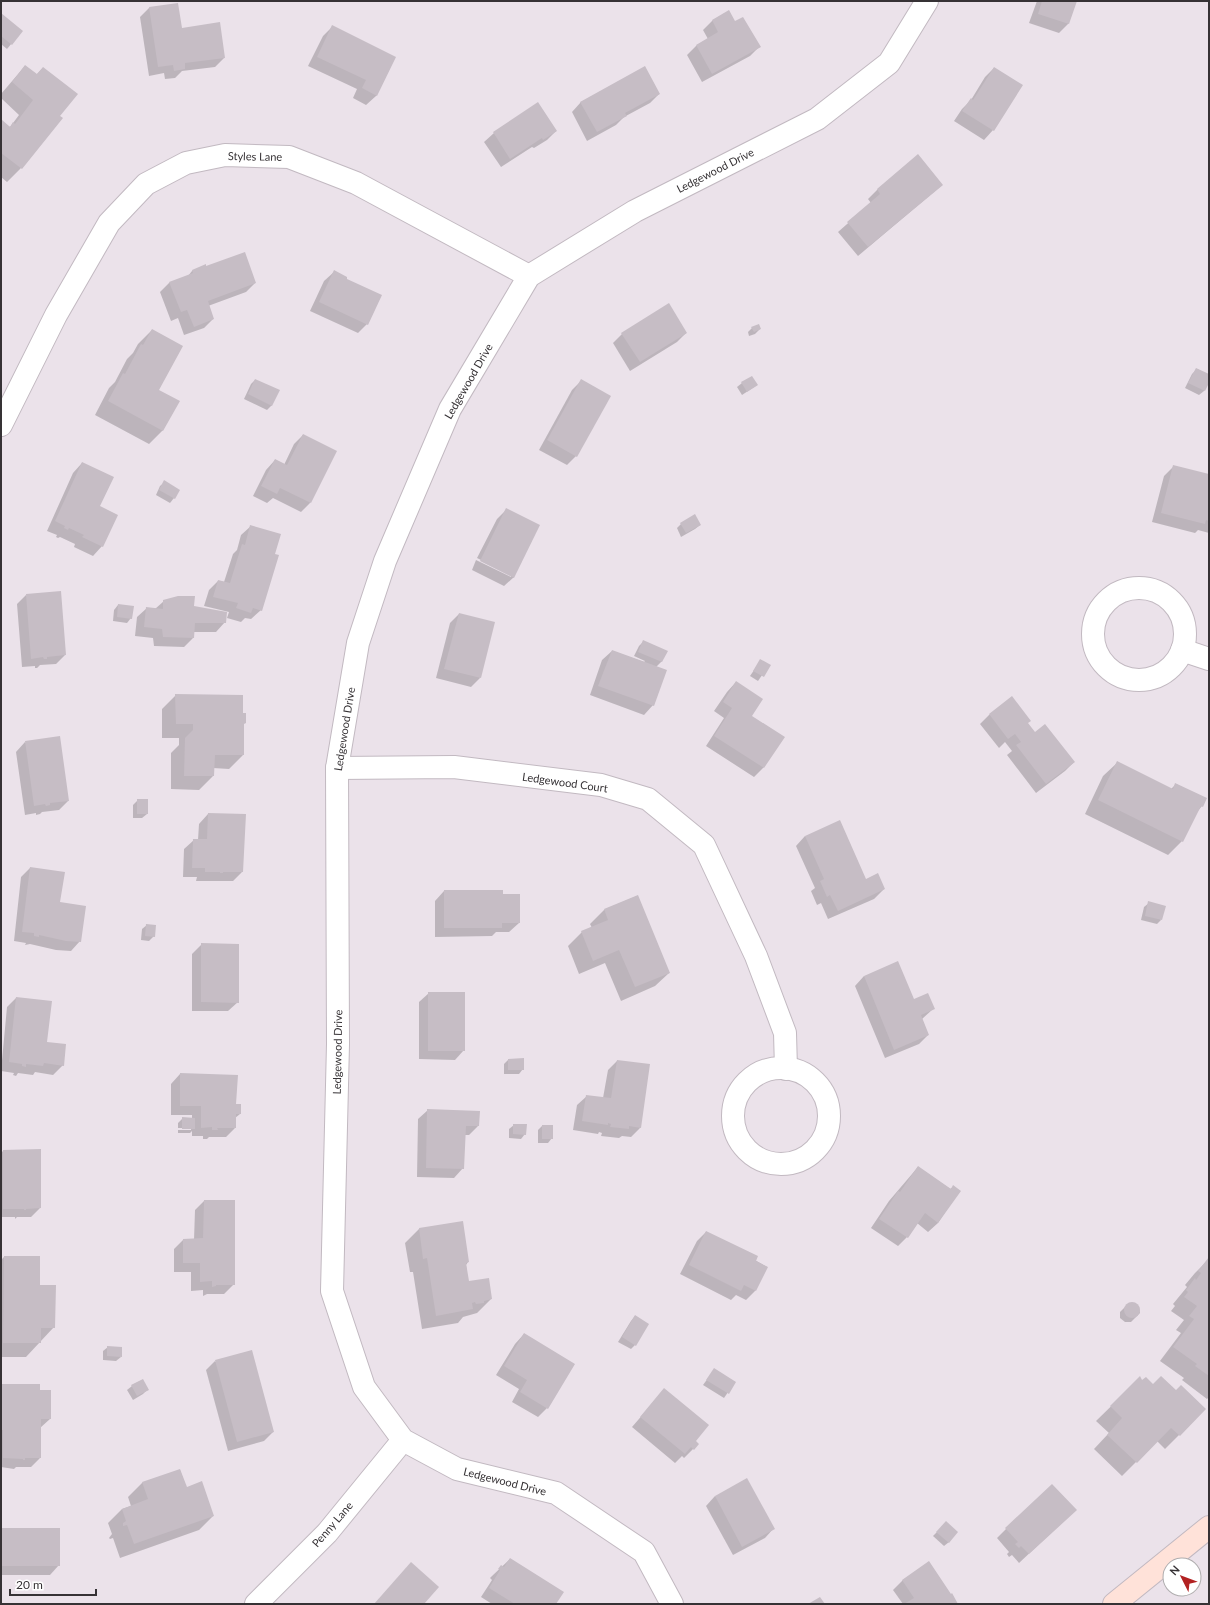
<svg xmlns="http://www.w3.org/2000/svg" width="1210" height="1605" font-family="Lato,sans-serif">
	<rect width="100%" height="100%" fill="#ebe2ea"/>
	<g fill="#0003">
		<path d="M1037,1h39l-8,23 -9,9 -30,-10z"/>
		<path d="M177,4l4,25 43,29 -9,9 -33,4 -7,7 -10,1 -1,-6 -15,3 -9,-59 9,-9z"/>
		<path d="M728,12l6,10 25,25 -9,9 -48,26 -15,-27 9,-9 12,-7 -5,-9 9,-9z"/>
		<path d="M1,14l21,17 -15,18 -6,-5z"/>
		<path d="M332,27l62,31 -18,38 -10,9 -13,-7 4,-9 -49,-23 15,-30z"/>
		<path d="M25,66l11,9 7,-7 16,48 3,2 -41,50 -14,14 -6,-5v-56l9,6 9,-12 -18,-17v-4z"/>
		<path d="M994,68l-1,62 -9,10 -30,-19 8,-12 9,-9 14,-23z"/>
		<path d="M659,94l-9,9 -26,14 -8,8 -29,16 -15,-29 9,-10z"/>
		<path d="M556,131l-9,9 -13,8 -2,-1 -31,20 -17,-25 10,-9z"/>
		<path d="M918,156l24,29 -84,71 -20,-24 33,-29 -3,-4 9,-9z"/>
		<path d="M205,266l50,17 -9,9 -38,14 5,13 -9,9 -20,7 -6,-17 -7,3 -11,-29 9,-9 19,-7 4,-5z"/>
		<path d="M334,272l33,52 -9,9 -48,-22 14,-30z"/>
		<path d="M752,328l8,1 -5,5 -6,2 -1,-4z"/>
		<path d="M152,330l11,100 -14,14 -54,-29 14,-27 6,-6 12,-23 6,-6 5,-9z"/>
		<path d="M686,333l-9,9 -47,29 -17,-28 9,-9z"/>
		<path d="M1197,369l12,6v6l-5,10 -5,4 -14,-7 7,-14z"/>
		<path d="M255,380l17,25 -5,5 -23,-11 7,-15z"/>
		<path d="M581,381l-5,75 -9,9 -28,-15 33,-60z"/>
		<path d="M742,383l15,2 -15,10 -5,-8z"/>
		<path d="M303,435l7,68 -9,9 -28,-14 -6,5 -14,-7 13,-26 9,-10 9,5 10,-21z"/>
		<path d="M82,463l17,44 3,39 -9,10 -19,-9 1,-3 -15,-7 -2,1 -2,-1 1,-2 -10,-4 26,-58z"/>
		<path d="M1174,466l35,9v58l-11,-3 -3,3 -43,-11 12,-46z"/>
		<path d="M165,482l9,16 -4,5 -14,-8 4,-9z"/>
		<path d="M506,510l8,67 -10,9 -32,-16 4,-10 35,17v-2l-34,-17 20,-39z"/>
		<path d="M681,524l19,1 -5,4 -14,8 -4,-9z"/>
		<path d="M251,526l10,84 -10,9 -6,-1 -4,4 -14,-4 2,-6 -25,-6 5,-16 9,-9 6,1 9,-28 4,-4 4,-15z"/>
		<path d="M26,595l39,60 -9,9 -16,1 -3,3h-2v-2l-13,1 -5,-63z"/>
		<path d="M164,601l29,6 32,15 -9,10h-22l-1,6 -9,9 -30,-1 -1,-8 -18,-2 2,-19 10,-9 8,1z"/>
		<path d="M118,605l13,13 -4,5 -14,-2 1,-11z"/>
		<path d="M459,614l21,64 -9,9 -35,-9 14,-55z"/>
		<path d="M643,642l19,19 -6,6 -3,38 -9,10 -54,-20 12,-35 10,-9 32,11 1,-1 -11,-5 5,-10z"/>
		<path d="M761,660l8,5 -11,16 -8,-5z"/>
		<path d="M736,682l14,34 33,21 -20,31 -9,9 -48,-31 18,-28 -10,-7 13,-19z"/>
		<path d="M176,695l67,30v30l-14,14 -16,-1v8l-14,14 -28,-1v-36l8,-8v-7h-17v-29z"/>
		<path d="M1012,697l15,26 8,10 39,29 -9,9 -29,22 -29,-38 5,-4 -7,-9 -6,6 -19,-24 9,-9z"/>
		<path d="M25,742l43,59 -9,9 -17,2 -2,2 -4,1v-2l-11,2 -9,-63z"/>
		<path d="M1117,763l54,26 5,-5 29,15 -3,7 -5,6 -15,29 -14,14 -83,-41 18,-38z"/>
		<path d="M138,800l9,14 -5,4h-9v-13z"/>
		<path d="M208,814l34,58 -9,9h-37l1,-4h-14l1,-28 10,-9h4l1,-16z"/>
		<path d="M805,836l60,44 19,9 -10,10 -46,20 -7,-16 -4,2 -6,-14 4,-3 -19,-42z"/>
		<path d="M30,868l29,35 21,38 -9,10 -15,-1 -26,-6 -5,1 1,-2 -12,-2 7,-64z"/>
		<path d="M444,891l58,4 17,28 -10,9h-13l-4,4 -57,1v-36z"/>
		<path d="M637,896l32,77 -14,13 -34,15 -16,-38 -26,11 -11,-28 14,-14 10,-4 -2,-4 14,-14z"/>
		<path d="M1149,903l12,17 -4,4 -16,-4 3,-13z"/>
		<path d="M147,925l7,11 -5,5 -8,-1 1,-11z"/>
		<path d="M202,944l36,58 -10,9h-36v-57z"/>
		<path d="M864,976l69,33 -11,10 6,16 -9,9 -34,14 -30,-72z"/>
		<path d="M429,993l35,57 -9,10 -36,-1v-57z"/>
		<path d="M16,998l30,45 17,22 -10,10 -18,-3 -2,3 -15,-2 -2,3 -3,-1 1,-2 -13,-2 6,-64z"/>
		<path d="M508,1060l15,9 -4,5h-15v-10z"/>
		<path d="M617,1061l32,4 -9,63 -9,9 -9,-1 -3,2 -18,-2 1,-3 -3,-1 -1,2 -25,-4 4,-25 10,-9 16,2 5,-28z"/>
		<path d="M180,1074l55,31 5,9 -5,4v10l-9,9h-17l-2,2h-4v-3h-11v-5l-2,2h-12v-3h13v-2h-13v-5l5,-5 9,1v-4h-21v-31z"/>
		<path d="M428,1110l50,16 -9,9h-4l-2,33 -9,10 -37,-1 1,-58z"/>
		<path d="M514,1125l11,9 -4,5 -12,-1v-9z"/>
		<path d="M542,1126l10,12 -4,5h-10v-13z"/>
		<path d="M3,1151l37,57 -9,9h-14l-2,2v-2h-14v-64z"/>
		<path d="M918,1167l32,22 3,-2 6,4 -21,32 -10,9 -11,-9 -10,14 -9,9 -27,-18 18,-27z"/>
		<path d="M204,1201l30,83 -10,10h-17l-4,2v-6l-12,1v-19h-17v-23l9,-9h11l1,-30z"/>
		<path d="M462,1222l6,40 -2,3 2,18 23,16 -14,14 -14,4 -5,6 -36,6 -9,-57h-3l-5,-29 14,-14z"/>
		<path d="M706,1232l61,35 -12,24 -9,9 -10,-5 -5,5 -51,-26 17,-33z"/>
		<path d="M4,1257h35v29l15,41 -28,30h-25v-97z"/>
		<path d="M1209,1259v138l-2,2 -25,-19 2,-2 -24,-17 21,-28 -5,-3 8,-10 -13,-9 4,-5 -2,-2 14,-17 -2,-2 10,-12z"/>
		<path d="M1129,1303h6l4,4 1,6 -9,9h-6l-5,-4v-6z"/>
		<path d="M635,1316v29l-4,4 -13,-7 13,-21z"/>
		<path d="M524,1334l23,74 -9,9 -26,-15 7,-13 -23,-14 19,-31z"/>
		<path d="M108,1347l13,10 -5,4 -13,-1v-9z"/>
		<path d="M215,1361l58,71 -9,9 -36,10 -22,-81z"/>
		<path d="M714,1370l21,12 -11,16 -21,-13z"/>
		<path d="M1140,1378l2,3 11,4 23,6 29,18 -40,40 -8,-8 -35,35 -28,-27 15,-16 -13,-12z"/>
		<path d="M3,1385l37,6 10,28 -10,9v30l-9,9h-15l-2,2 -13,-2v-80z"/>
		<path d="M132,1386l16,3 -5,5 -10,6 -6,-10z"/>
		<path d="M664,1390l30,51 -1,8 -9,9 -2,-2 -7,7 -43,-36z"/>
		<path d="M180,1470l6,18 27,28 -14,14 -79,28 -7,-20 -3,1 -1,-1 3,-4 -4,-11 14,-14 9,-3 -3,-9 14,-14z"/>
		<path d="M715,1496l59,32 -9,10 -32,17 -27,-49z"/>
		<path d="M1066,1519l-47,44 -7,-8 -3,2 -2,-3 2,-2 -12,-14 9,-9z"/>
		<path d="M942,1527l7,15 -5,4 -11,-10z"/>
		<path d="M59,1528v37l-9,10h-49l1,-46z"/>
		<path d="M510,1559l45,45h-63l-11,-7 11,-17 -2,-2 2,-2z"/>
		<path d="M903,1580l54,24h-54l-10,-14z"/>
	</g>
	<g fill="#c6bdc5">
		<path d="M1042,1h35l-8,23 -31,-10z"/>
		<path d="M178,3l4,25 38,-6 5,36 -40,5v6l-11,2 -1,-6 -15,2 -9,-60z"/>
		<path d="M729,10l6,11 8,-4 18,30 -49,27 -16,-29 22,-13 -6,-12z"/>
		<path d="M1,13l22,18 -11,14 -11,-9z"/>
		<path d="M332,25l64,32 -19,39 -15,-8 4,-8 -49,-23z"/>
		<path d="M25,65l12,9 6,-7 35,27 -18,22 3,2 -41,51 -21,-16v-34l9,8 3,-5 2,2 18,-24 -21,-18z"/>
		<path d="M645,66l15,28 -35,19 2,3 -30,16 -17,-30z"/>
		<path d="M994,67l29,18 -29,46 -32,-20 9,-13 2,2z"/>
		<path d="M538,102l19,29 -14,9 -1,-2 -32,21 -17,-27z"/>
		<path d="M918,154l25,31 -75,62 -21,-25 33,-28 -3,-5z"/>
		<path d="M245,252l11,31 -48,18 6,18 -20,8 -7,-17 -6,2 -12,-30 24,-9 -1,-3 14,-6v2z"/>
		<path d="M334,270l13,7v2l35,16 -14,30 -49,-23z"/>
		<path d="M669,303l18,30 -47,29 -19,-29z"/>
		<path d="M759,324l2,5 -7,3 -3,-5z"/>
		<path d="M152,329l31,17 -24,44 21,11 -17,30 -55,-30 15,-28 2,1 16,-30 2,1z"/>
		<path d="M1196,368l13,6v9l-4,8 -17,-8z"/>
		<path d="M752,376l6,9 -11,7 -6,-10z"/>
		<path d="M255,379l25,11 -8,16 -24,-12z"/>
		<path d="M581,379l30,17 -34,61 -30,-17z"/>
		<path d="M303,434l34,17 -26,52 -31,-15 -3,6 -16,-8 14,-27 12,6z"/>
		<path d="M82,462l32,15 -14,29 18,9 -15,32 -21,-10 2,-2 -15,-7 -1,2 -4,-2 1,-2 -10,-5z"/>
		<path d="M1173,465l36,9v47l-3,-1 -1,4 -44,-11z"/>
		<path d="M164,480l16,10 -5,9 -16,-9z"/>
		<path d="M506,508l34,17 -26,53 -34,-17z"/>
		<path d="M695,514l6,11 -15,8 -6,-10z"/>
		<path d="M250,525l31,9 -6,20 4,1 -17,56 -9,-3 -2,5 -15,-5 2,-5 -25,-6 5,-17 12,3 12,-39 3,1z"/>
		<path d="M61,591l5,64 -19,2v2h-3l-1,-2 -12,2 -5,-65z"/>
		<path d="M178,596h17l-1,10 33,6 -1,11h-31l-1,15 -31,-1 -1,-8 -18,-2 2,-20 17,2v-9z"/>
		<path d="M118,604l16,2 -2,13 -15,-2z"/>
		<path d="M459,613l36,9 -14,56 -37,-9z"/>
		<path d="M643,640l25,11 -6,11 -24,-10z"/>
		<path d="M612,650l55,20 -13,36 -56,-20z"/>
		<path d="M760,659l11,6 -7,12 -11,-6z"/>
		<path d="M736,681l27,18 -11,17 33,21 -21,31 -50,-32 18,-28 -9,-6z"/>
		<path d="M175,694l68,1v18h3v10l-2,1v31h-29l-1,21h-30l1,-38 8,-8v-6h-17z"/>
		<path d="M1012,696l19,25 -3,2 7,9 10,-8 30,38 -29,22 -30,-39 5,-3 -6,-8 -7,5 -19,-25z"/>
		<path d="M60,736l9,65 -19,2v2l-4,1 -1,-2 -11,2 -9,-65z"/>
		<path d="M1117,761l56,28 2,-6 32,15 -4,9 -2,-1 -18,36 -85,-42z"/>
		<rect x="137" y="799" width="11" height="15"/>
		<path d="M208,813l38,1 -3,58h-20v1h-3v-1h-15v-4h-13l1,-29h14z"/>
		<path d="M840,820l26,59 12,-6 7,16 -47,22 -8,-16 -3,2 -7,-16 4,-2 -19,-43z"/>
		<path d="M30,867l35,5 -5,30 26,4 -5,36 -15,-1 -27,-6v2l-5,-1v-3l-12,-1z"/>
		<path d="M444,890h59v4h17v29h-18v5h-58z"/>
		<path d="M638,895l32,78 -35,14 -16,-37 -26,11 -12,-30 27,-11 -4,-11z"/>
		<path d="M1148,901l18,5 -4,14 -17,-4z"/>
		<path d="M146,924l10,1 -1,12 -10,-1z"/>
		<path d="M201,943l38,1v59l-38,-1z"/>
		<path d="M898,961l16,38 14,-6 7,16 -14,6 8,20 -35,15 -30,-74z"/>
		<rect x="428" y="992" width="37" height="59"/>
		<path d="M16,997l36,4 -5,41 19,2 -2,22 -20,-3 -1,3 -17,-2v3l-4,-1v-2l-13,-2z"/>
		<path d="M524,1058v12h-16v-11z"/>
		<path d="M617,1060l33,4 -9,64 -12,-2v3l-19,-2 1,-3 -3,-1v2l-26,-4 4,-26 25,3z"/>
		<path d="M180,1073l58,2 -2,29h5v10h-5v14h-19l1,2h-6v-3l-11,1v-22h-21z"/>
		<path d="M427,1109l53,2 -1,15h-13l-2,43 -38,-1z"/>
		<path d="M182,1117l13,1v11h-13z"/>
		<path d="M513,1124h14l-1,11 -13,-1z"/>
		<rect x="542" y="1125" width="11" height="14"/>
		<path d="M41,1149v59l-15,1v1h-2v-1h-21v-59z"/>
		<path d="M918,1166l33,23 2,-4 8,6 -23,32 -13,-10 -17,25 -29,-19 19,-28 2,1z"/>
		<path d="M204,1200h31v85h-19v1l-4,1v-6l-12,1v-19h-17v-24l20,-1z"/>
		<path d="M463,1221l6,41 -3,1 3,18 20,-3 3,21 -8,2v2l-8,1 -1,-2 -3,1 1,6 -37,7 -9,-58 -4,1 -4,-31z"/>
		<path d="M706,1231l52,25 -2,5 12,6 -12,24 -12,-6 -3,6 -52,-26z"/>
		<path d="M4,1256h36v29h16l-1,43h-14v15h-38z"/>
		<path d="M1209,1257v119l-14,-10 2,-2 -24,-17 21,-28 -5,-3 8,-10 -13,-9 4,-5 -2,-2 9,-12 1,2 5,-7 -3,-2z"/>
		<circle cx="1132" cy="1310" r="8"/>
		<path d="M635,1315l14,9 -13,22 -14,-9z"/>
		<path d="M524,1333l51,31 -27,45 -28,-17 7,-12 -23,-14z"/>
		<path d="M107,1346l15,1v10l-15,-1z"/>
		<path d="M252,1350l22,82 -37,10 -22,-82z"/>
		<path d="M714,1368l22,14 -7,12 -23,-14z"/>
		<path d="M1140,1376l2,4 4,-3 7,7 8,-8 15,14 5,-5 25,24 -26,27 -9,-8 -34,35 -30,-28 15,-17 -12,-12z"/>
		<path d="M143,1379l6,11 -12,6 -6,-11z"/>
		<path d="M2,1384h38v6h11v29h-10v39h-16v2h-2v-1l-20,-1v-28h-2z"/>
		<path d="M664,1388l45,37 -13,16 3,3 -5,6 -3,-3 -6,7 -45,-37z"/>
		<path d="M180,1469l7,18 15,-6 12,35 -80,28 -7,-19 -4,1v-3l3,-2 -4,-12 26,-10 -6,-17z"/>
		<path d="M747,1478l28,51 -33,18 -27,-51z"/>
		<path d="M1052,1484l25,26 -48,44 -8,-8 -2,2 -4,-4 3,-2 -13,-14z"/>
		<path d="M946,1521l12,11 -9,11 -13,-11z"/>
		<rect x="2" y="1528" width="58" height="38"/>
		<path d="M510,1558l54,34 -8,12h-41l-26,-16 11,-18 -2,-1 3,-4 3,2z"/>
		<path d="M929,1561l22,33 1,-1 6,11h-54l10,-6 -12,-18z"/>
		<path d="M411,1562l28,25 -15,17h-50z"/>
		<path d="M820,1597l5,7h-17z"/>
	</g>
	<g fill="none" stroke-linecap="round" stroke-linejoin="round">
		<g stroke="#c2b9c1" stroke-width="24">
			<g id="street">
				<path d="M1,425l55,-110 53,-92 37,-39 40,-21 39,-8 64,2 67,26 173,93"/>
				<circle cx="1139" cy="634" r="46"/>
				<path d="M1182,650l27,9"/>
				<path d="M337,768l117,-1 147,18 47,14 56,46 52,111 29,77 1,36"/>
				<circle cx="781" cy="1116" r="48"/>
				<path d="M256,1604l71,-71 76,-93"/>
				<path d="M672,1604l-28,-52 -88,-59 -99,-24 -54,-29 -39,-53 -32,-96 6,-247 -1,-276 21,-125 27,-82 65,-152 79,-133 106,-65 182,-92 72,-56 38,-62"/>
			</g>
		</g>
		<g stroke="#c2b9c1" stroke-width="24">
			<path id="secondary" d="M1114,1604l95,-77"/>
		</g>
		<use href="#street" stroke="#fff" stroke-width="22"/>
		<use href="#secondary" stroke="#ffe2d9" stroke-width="22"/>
	</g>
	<g text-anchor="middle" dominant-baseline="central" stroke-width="3" stroke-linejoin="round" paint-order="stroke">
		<g font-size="11" fill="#363235" stroke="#fff">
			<text transform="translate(255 156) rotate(1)">Styles Lane</text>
			<text transform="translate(715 170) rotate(-27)">Ledgewood Drive</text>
			<text transform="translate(468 381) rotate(-60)">Ledgewood Drive</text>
			<text transform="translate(344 729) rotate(-81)">Ledgewood Drive</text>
			<text transform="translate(565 782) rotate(8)">Ledgewood Court</text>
			<text transform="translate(337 1052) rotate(-89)">Ledgewood Drive</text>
			<text transform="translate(505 1481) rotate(14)">Ledgewood Drive</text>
			<text transform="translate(332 1524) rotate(-49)">Penny Lane</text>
		</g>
	</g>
	<rect width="1210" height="1605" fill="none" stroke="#363235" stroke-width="4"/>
	<g transform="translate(1182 1577) rotate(312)"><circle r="19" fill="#ffffff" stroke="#afadae"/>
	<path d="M0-3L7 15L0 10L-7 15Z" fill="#b22121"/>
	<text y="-6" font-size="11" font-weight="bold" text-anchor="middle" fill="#363235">N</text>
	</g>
	<path d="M10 1589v6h86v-6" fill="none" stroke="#363235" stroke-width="2"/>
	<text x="16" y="1589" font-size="12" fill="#363235" stroke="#ffffff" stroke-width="3" paint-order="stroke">20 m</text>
</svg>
